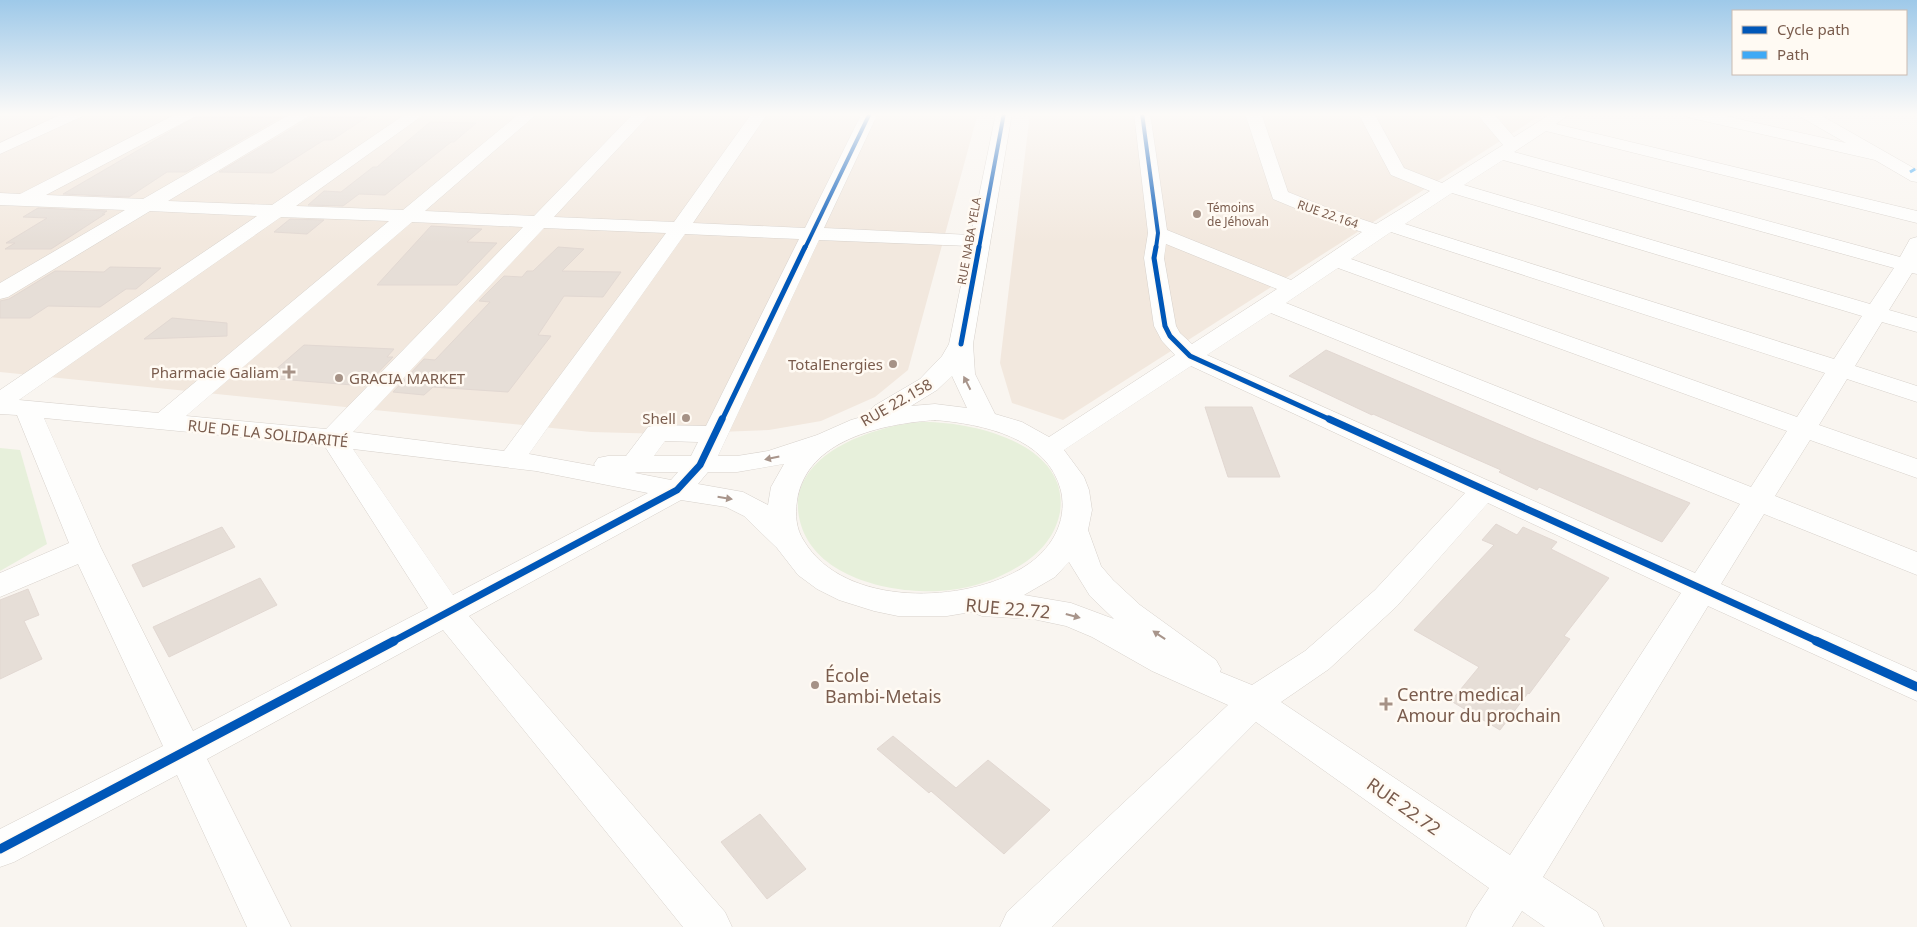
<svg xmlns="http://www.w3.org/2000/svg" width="1917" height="927" font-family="'Noto Sans',sans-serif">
	<rect width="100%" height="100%" fill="#f9f5f0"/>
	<g fill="#f2e8de">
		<path d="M0,113h978l-70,257 -33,27 -54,24 -52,9 -102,4 -76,-2 -591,-60z"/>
		<path d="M1030,113h514l-481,307 -51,-17 -12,-40z"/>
	</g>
	<g fill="#e7f0db">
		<path d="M921,422c50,-1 149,21 139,90 -4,22 -18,39 -36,51 -23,15 -47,24 -74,27 -49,6 -132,-9 -149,-65 -21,-68 70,-99 120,-103z"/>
		<path d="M0,448l20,2 27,94 -47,27z"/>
	</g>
	<g fill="#e6ded7" stroke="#e2d8d2">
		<path d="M202,113h86l-102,59h-19l-38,25 -66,-3z"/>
		<path d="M313,113h40l-5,3 19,1 -35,23h-8l-52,33 -53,-1 91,-54z"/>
		<path d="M430,122l46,1 -22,19h-3l-66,53 -26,-1 -16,12 -35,-1 16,-14 17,1 32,-25h4z"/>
		<path d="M38,208l69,3 -5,3h3l-54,35h-46l10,-6h-9l41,-25 -24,-1z"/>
		<path d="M290,219l34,1 -17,14 -33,-2z"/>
		<path d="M431,226l51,3 -15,13 30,1 -40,42h-80z"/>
		<path d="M558,247l26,2 -22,22 59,1 -18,25 -39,-1 -26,39 13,1 -43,56 -75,-5 -9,8 -31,-3 31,-33 11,1 55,-58 -11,-1 25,-25 18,1 5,-6h6z"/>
		<path d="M110,267l51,1 -25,21h-10l-26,18 -52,-1 -18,12h-30v-17l9,-2 46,-28 49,1z"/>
		<path d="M172,318l55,5v13l-83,3z"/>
		<path d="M304,345l90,4 -7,8h6l-28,29 -99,-8z"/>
		<path d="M1326,350l205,88 159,65 -28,39 -123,-55 -2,3 -38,-18 2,-2 -128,-56 -1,1 -83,-39z"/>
		<path d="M1205,407h47l28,70h-52z"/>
		<path d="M1496,524l21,11 6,-8 34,15 -6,7 58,29 -45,58 6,3 -41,55 -1,-1 -28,37 -49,-29 28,-34 -65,-37 80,-85 -12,-5z"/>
		<path d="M222,527l13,20 -92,40 -11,-22z"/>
		<path d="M260,578l17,27 -108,52 -16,-30z"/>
		<path d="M28,589l11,26 -15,6 18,38 -42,20v-79z"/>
		<path d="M893,736l63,52 32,-28 62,50 -46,44 -73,-63 -2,2 -52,-44z"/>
		<path d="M760,814l46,55 -39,30 -46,-57z"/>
	</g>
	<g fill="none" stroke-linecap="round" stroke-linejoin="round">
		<g stroke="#d7d1cb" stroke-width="1">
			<g id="minor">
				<path d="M64,113h21l-2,3 -83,38v-11z"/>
				<path d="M178,113h20l-2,3 -150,79 97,4 149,-86h19l-2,3 -141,85 104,4 135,-92h19l-130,93 107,4 117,-97h18l-113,98 109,5 100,-103h17l-97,104 120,5 78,-109h16l-75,110 112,5 57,-115h16l-54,115 147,7 25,-122h16l-39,231 2,30 20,40 27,8 27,15 126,-82 -13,-14 -8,-15 -10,-68 4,-25 -14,-120h16l17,117 124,50 71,-48 -48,-16 -41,-17 -28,-86h16l27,79 40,16 48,16 54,-33 -39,-16 -33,-62h16l30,55 38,15 61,-38 -27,-32h17l21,24 38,-24h19l-15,11 361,87v12l-371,-92 -32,21 386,105 10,-18 7,-2v37l-5,-1 -23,37 28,8v14l-35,-10 -27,44 62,20v16l-70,-23 -28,46 98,34v19l-107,-38 -35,56 142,56v23l-153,-61 -43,70 196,88v29l-209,-95 -165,271 54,35 7,15h-59l-23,-16 -10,16h-46l7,-15 16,-24 -233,-166 -204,205h-52l7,-15 221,-207 -76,-34 -60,-34 -26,-11 -33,-7 -51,-3 -11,-4 -24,4h-49l-24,-5 -35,-11 -22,-11 -19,-14 -21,-27 -33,-32 -18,-9 -45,-7 -212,116 256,296 7,15h-49l-240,-297 -236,129 84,168h-44l-70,-152 -163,87 -14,5v-38l163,-83 -85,-182 -78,33v-24l69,-30 -52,-128 -17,-1v-24l257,-174 -107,-5 -142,86 -8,2v-16l125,-73 -125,-5v-12l20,1zM1503,160l391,108 -24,36 -406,-119zM1452,193l410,123 -28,43 -429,-135zM281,217l108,4 -231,192 -139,-13zM412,222l111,5 -197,202 -140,-13zM544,228l122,5 -162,218 -151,-19zM1391,232l434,141 -28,44 -446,-158zM685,234l114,5 -93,187 -49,-1 -9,2 -22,29h-18l-10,2 -4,6 1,2 -66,-12zM819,240l150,6 -20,98 -7,12 -22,23 -46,27 -4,5 2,3 -21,6 -34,15 -49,16 -31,5h-19zM1166,244l111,45 -85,55 -12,-11 -4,-7 -12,-68zM1338,268l449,163 -36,56 -465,-184zM1271,313l469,191 -45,69 -488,-218zM1191,366l274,127 -90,97 -70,61 -53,34 -32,-13 1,-3 -5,-9 -76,-55 -27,-25 -12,-14 -13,-36 4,-20 -3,-20 -5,-13 -20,-27zM952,376l15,32 -32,-4 -24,2 26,-16zM44,418l280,27 104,163 -235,123 -92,-183zM935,420c47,4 113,17 126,71 7,32 -11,60 -37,76 -58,37 -180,41 -220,-26 -8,-12 -9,-26 -7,-40 9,-62 86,-77 138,-81zM665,441l33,1 -7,14h-37zM353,449l183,22 112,22 -195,102zM784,464l-13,23 -3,18 -25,-13 -45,-8 10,-12h29zM637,472h41l-7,8 -36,-7zM1488,503l193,90 -171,262 -229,-153 48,-33 68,-63zM1069,562l21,34 24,23 -43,-16 -47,-8 31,-18z"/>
				<path d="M1683,113h29l134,30 -47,-27 -2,-3h20l100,57v12l-6,-1 -36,-21 -184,-42 -6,-2z"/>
			</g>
		</g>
		<use href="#minor" fill="#fefefd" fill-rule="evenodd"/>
		<path stroke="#3fa9f5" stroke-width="3" stroke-dasharray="6 3" stroke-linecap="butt" d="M1910,172l7,-4"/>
		<g stroke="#fffaf3" stroke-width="5.5">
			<g id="cycleway-far3">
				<path d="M1142,113l16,120 -2,15"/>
				<path d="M805,248l65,-135"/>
				<path d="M979,248l25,-135"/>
			</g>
		</g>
		<g stroke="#fffaf3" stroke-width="8">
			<g id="cycleway-far2">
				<path d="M1156,247l-2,11 11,68 5,10 20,20 141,64"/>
				<path d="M961,344l18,-97"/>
				<path d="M722,420l83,-173"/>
			</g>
		</g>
		<g stroke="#fffaf3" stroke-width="10">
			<g id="cycleway-far1">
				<path d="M1329,419l490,223"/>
				<path d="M392,642l285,-152 23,-25 22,-46"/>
			</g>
		</g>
		<g stroke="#fffaf3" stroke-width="12">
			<g id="cycleway">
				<path d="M1816,641l101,46"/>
				<path d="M0,849l394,-208"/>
			</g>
		</g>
		<use href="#cycleway-far3" stroke="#0057b8" stroke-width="4"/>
		<use href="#cycleway-far2" stroke="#0057b8" stroke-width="5"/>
		<use href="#cycleway-far1" stroke="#0057b8" stroke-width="7"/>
		<use href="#cycleway" stroke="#0057b8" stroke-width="9"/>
	</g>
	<defs><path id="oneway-solid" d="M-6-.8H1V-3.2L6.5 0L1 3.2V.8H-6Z" transform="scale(1.25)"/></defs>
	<g fill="#a8958b">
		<use href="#oneway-solid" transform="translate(967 383) rotate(-117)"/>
		<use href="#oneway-solid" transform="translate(772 458) rotate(168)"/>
		<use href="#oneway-solid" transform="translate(725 498) rotate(9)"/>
		<use href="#oneway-solid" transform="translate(1073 616) rotate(15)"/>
		<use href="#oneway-solid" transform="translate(1159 635) rotate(-146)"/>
	</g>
	<linearGradient id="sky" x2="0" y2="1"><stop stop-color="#9ec9e9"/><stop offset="0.47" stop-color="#fcfaf8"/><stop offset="1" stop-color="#fcfaf8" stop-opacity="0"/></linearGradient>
	<rect width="1917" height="243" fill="url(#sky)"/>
	<g fill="#a69286" stroke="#fffaf3" stroke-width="2">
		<circle cx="1197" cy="214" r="5"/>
		<circle cx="893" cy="364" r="5"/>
		<path d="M286.5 364.5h5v5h5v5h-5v5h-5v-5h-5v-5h5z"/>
		<circle cx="339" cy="378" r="5"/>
		<circle cx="686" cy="418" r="5"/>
		<circle cx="815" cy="685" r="5"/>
		<path d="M1383.5 696.5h5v5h5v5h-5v5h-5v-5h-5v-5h5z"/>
	</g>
	<g text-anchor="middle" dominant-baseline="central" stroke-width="5" stroke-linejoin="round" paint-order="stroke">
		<g font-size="12" fill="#7a5c4d" stroke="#fffaf3" text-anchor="start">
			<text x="1207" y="207">Témoins<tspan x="1207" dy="14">de Jéhovah</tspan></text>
		</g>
		<g font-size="12" fill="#7a5c4d" stroke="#fffaf3">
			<text transform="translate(1328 214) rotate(19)">RUE 22.164</text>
			<text transform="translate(969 241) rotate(-80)">RUE NABA YELA</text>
		</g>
		<g font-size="15" fill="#7a5c4d" stroke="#fffaf3" text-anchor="end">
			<text x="883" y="364">TotalEnergies</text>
			<text x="279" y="372">Pharmacie Galiam</text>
			<text x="349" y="378" text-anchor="start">GRACIA MARKET</text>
			<text x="676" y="418">Shell</text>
		</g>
		<g font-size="15" fill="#7a5c4d" stroke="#fffaf3">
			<text transform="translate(896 402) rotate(-30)">RUE 22.158</text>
			<text transform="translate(268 433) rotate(6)">RUE DE LA SOLIDARITÉ</text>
		</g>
		<g font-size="18" fill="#7a5c4d" stroke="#fffaf3">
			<text transform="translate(1008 608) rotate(5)">RUE 22.72</text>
			<text transform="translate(1404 806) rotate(35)">RUE 22.72</text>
		</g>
		<g font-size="18" fill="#7a5c4d" stroke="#fffaf3" text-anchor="start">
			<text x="825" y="675">École<tspan x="825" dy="21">Bambi-Metais</tspan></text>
			<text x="1397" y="694">Centre medical<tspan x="1397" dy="21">Amour du prochain</tspan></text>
		</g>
	</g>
	<rect x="1732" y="10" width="175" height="65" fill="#fffaf3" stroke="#cabbb1"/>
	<rect x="1742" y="26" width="25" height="8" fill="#0057b8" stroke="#cabbb1"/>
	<text x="1777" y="35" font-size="15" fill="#7a5c4d">Cycle path</text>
	<rect x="1742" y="51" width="25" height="8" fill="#3fa9f5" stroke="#cabbb1"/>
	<text x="1777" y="60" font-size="15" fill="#7a5c4d">Path</text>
</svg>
